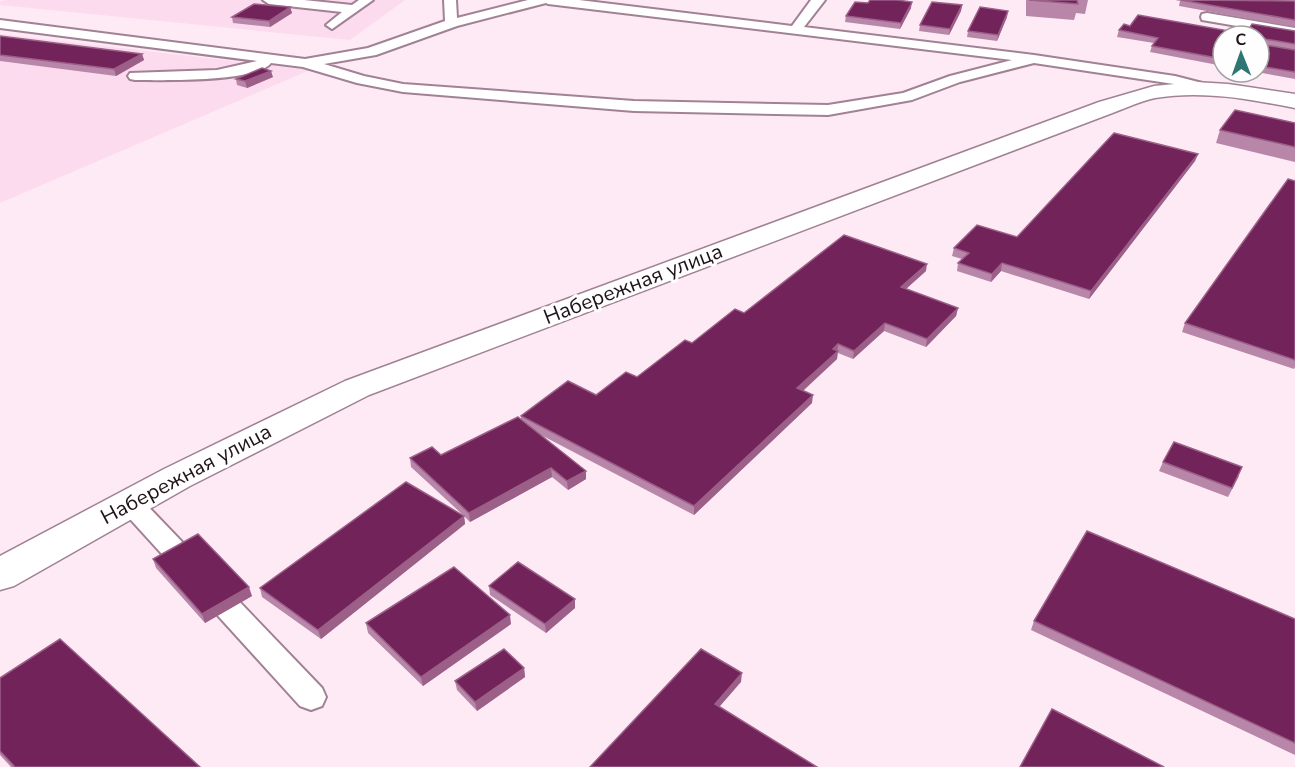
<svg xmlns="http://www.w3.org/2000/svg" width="1295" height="767" font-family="'Nunito Sans',sans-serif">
	<rect width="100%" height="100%" fill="#feeaf5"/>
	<g fill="#fcdbee">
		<path d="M5,0h400l-55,40 -350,-35v-3z"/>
		<path d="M0,34l310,36 -310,133z"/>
	</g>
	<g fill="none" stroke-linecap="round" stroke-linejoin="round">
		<g stroke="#a18295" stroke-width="4">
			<g id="service">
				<path d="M263,0h41l48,5 7,-5h14l-41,29 -6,-4 16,-13 -73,-8z"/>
				<path d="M444,0h12l1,18 71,-18h51l213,26 19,-26h14l-21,27 230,28 141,21 35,9 2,3 -7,4 -31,-8 -140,-21 -74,19 -48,18 -84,15 -194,-4 -231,-19 -46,-9 -54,-16 -32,-4c-16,20 -109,17 -136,17l-5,-1 -2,-3 2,-3 87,-3 40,-9 -257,-33v-8l305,39 63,-11 77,-27zM546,3l2,1 464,56 -62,16 -47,17 -75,12 -194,-4 -231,-17 -39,-8 -40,-12 52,-9 81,-29z"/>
				<path d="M1207,13l88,15v8l-93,-16 -1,-3 1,-3z"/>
				<path d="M130,494l9,3 183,191 4,9 -4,9 -11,4 -11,-4 -179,-197 -4,-6 4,-6z"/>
			</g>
		</g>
		<g stroke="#a18295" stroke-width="3">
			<path id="minor" d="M1195,82l33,2 67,10v14c-46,-9 -93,-18 -140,-10 -14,3 -27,9 -40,14l-746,283 -179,91 -176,100 -14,4v-34l164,-87 181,-88 754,-279 55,-16z"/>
		</g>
		<use href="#service" fill="#fff" fill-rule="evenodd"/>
		<use href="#minor" fill="#fff" fill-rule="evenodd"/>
	</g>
	<g fill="#b886a8">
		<path d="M1026,0h62l-3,14 -9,-1 -2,7 -48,-4z"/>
		<path d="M1175,0l120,1v26l-116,-21 1,-5z"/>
		<path d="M962,5l-1,6 -12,24 -30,-4 1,-6z"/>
		<path d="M290,7l2,6 -22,14 -37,-4 -1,-6z"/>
		<path d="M911,8l-11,21 -55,-7 1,-6z"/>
		<path d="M1007,17l-10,24 -30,-4 1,-6z"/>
		<path d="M1130,26l116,8 49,-3v48l-39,-7h3v-36h-36v30l-73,-14 2,-6 2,-3 -37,-6 2,-7z"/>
		<path d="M0,36l142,18 2,6 -28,16 -116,-15z"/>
		<path d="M273,77l-26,11 -10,-3 -1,-6z"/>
		<path d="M1295,123v39l-79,-19 4,-13z"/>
		<path d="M1198,154l-3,7 -106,138 -88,-28 -10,11 -34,-11 1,-8 4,-4 -10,-3 2,-8 63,-11z"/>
		<path d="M1295,181v186l-1,2 -112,-37 3,-9z"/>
		<path d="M926,271l-20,18 52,19 -2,8 -30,31 -42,-16 -31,28 -15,-6 -1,6 -34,32 9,12 -118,112 -153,-80 45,36v8l-18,11 -16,-13 -82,45 -6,-6 1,8 -144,115 -59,-42 -2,-9 203,-73 -52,-48 -1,-9 31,-3 80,-36v-3l75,-21 41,-18 55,-34 52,-30z"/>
		<path d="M1163,462l76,14 -11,21 -69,-26z"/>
		<path d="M153,559l99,37 -47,27 -49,-55z"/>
		<path d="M489,586l86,13v9l-29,25 -56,-38z"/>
		<path d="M1295,619v136l-264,-125 3,-9z"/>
		<path d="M366,623l145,1 -88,62 -55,-53z"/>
		<path d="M524,668l1,9 -48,34 -20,-21 -2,-9z"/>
		<path d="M0,678l200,89h-189l-11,-12z"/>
	</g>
	<g fill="#9b5f88">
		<path d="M912,2l-1,6 -11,21 1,-6z"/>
		<path d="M962,5l-1,6 -12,24 1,-6z"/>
		<path d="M290,7l2,6 -22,14 -1,-6z"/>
		<path d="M1008,11l-1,6 -10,24 1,-6z"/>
		<path d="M142,54l2,6 -28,16 -2,-7z"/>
		<path d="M271,71l2,6 -26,11 -2,-7z"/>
		<path d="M1198,154l-3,7 -106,138 2,-8z"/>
		<path d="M1002,263l-1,8 -10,11 1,-8z"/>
		<path d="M927,264l-1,7 -27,24 2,-8z"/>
		<path d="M958,308l-2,8 -30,31 1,-8z"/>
		<path d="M885,323l-1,8 -31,28 1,-8z"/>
		<path d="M838,344l-1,15 -41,38 1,-9z"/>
		<path d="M813,395l-1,8 -118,112v-9z"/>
		<path d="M551,468l1,9 -82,45 -1,-9z"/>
		<path d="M586,471v8l-18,11 -1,-9z"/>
		<path d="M464,516l1,8 -144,115 -3,-9z"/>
		<path d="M249,587l3,9 -47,27 -3,-9z"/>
		<path d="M575,599v9l-29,25 -1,-9z"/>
		<path d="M510,615l1,9 -88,62 -2,-9z"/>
		<path d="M524,668l1,9 -48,34 -2,-9z"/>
		<path d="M742,673l-1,9 -27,31 1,-9z"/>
	</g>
	<g fill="#71235a" stroke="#9b5f88" stroke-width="1.5">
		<path d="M870,0h27l15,2 -11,21 -55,-7 9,-14 13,1z"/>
		<path d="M1029,0h48l1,4z"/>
		<path d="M1181,0l114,1v19z"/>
		<path d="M932,2l30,3 -12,24 -30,-4z"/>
		<path d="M254,4l36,3 -21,14 -37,-4z"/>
		<path d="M980,7l28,4 -10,24 -30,-4z"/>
		<path d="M1138,15l108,19 -1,2h-22v23l-71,-13 6,-8 -39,-8 5,-6 6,2z"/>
		<path d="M1252,24l43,7v13l-36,-6v-2l-14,-1z"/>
		<path d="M0,36l142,18 -28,15 -114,-14z"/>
		<path d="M1259,44l36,6v22l-36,-6z"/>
		<path d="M262,68l9,3 -26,10 -9,-2z"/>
		<path d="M1235,110l60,13v24l-75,-17z"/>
		<path d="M1114,133l84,21 -107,137 -89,-28 -10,11 -34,-11 11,-10 -15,-5 23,-23 40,12z"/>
		<path d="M1288,179l7,2v179l-110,-37z"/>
		<path d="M844,235l83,29 -26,23 57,21 -31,31 -42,-16 -31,28 -16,-7 -5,5 5,2 -41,37 16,7 -119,111 -173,-90 47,-35 28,14 30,-23 11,5 48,-37 7,3 43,-34 9,4z"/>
		<path d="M518,417l68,54 -19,10 -16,-13 -82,45 -59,-55 22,-11 9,8z"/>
		<path d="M1174,442l68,25 -10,21 -69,-26z"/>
		<path d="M406,482l58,34 -146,114 -58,-42z"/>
		<path d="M1087,531l208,88v124l-261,-122z"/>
		<path d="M198,534l51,53 -47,27 -49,-55z"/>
		<path d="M518,562l57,37 -30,25 -56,-38z"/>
		<path d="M454,567l56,48 -89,62 -55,-54z"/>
		<path d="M60,639l140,128h-185l-15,-16v-73z"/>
		<path d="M504,649l20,19 -49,34 -20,-21z"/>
		<path d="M701,649l41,24 -27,31 102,63h-227z"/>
		<path d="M1052,709l112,58h-144z"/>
	</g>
	<g text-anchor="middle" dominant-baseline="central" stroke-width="6" stroke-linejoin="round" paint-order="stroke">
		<g font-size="21" fill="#1e1319" stroke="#fdfefd">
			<text transform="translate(633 284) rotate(-21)">Набережная улица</text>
			<text transform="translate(186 474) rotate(-28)">Набережная улица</text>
		</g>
	</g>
	<g transform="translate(1241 54) rotate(359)"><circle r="28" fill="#fdfefd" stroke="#a4a0a2" stroke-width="1.5"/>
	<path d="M0-4.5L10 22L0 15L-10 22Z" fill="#2d7674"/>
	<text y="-9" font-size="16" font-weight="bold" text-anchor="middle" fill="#1e1319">С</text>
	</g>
</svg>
